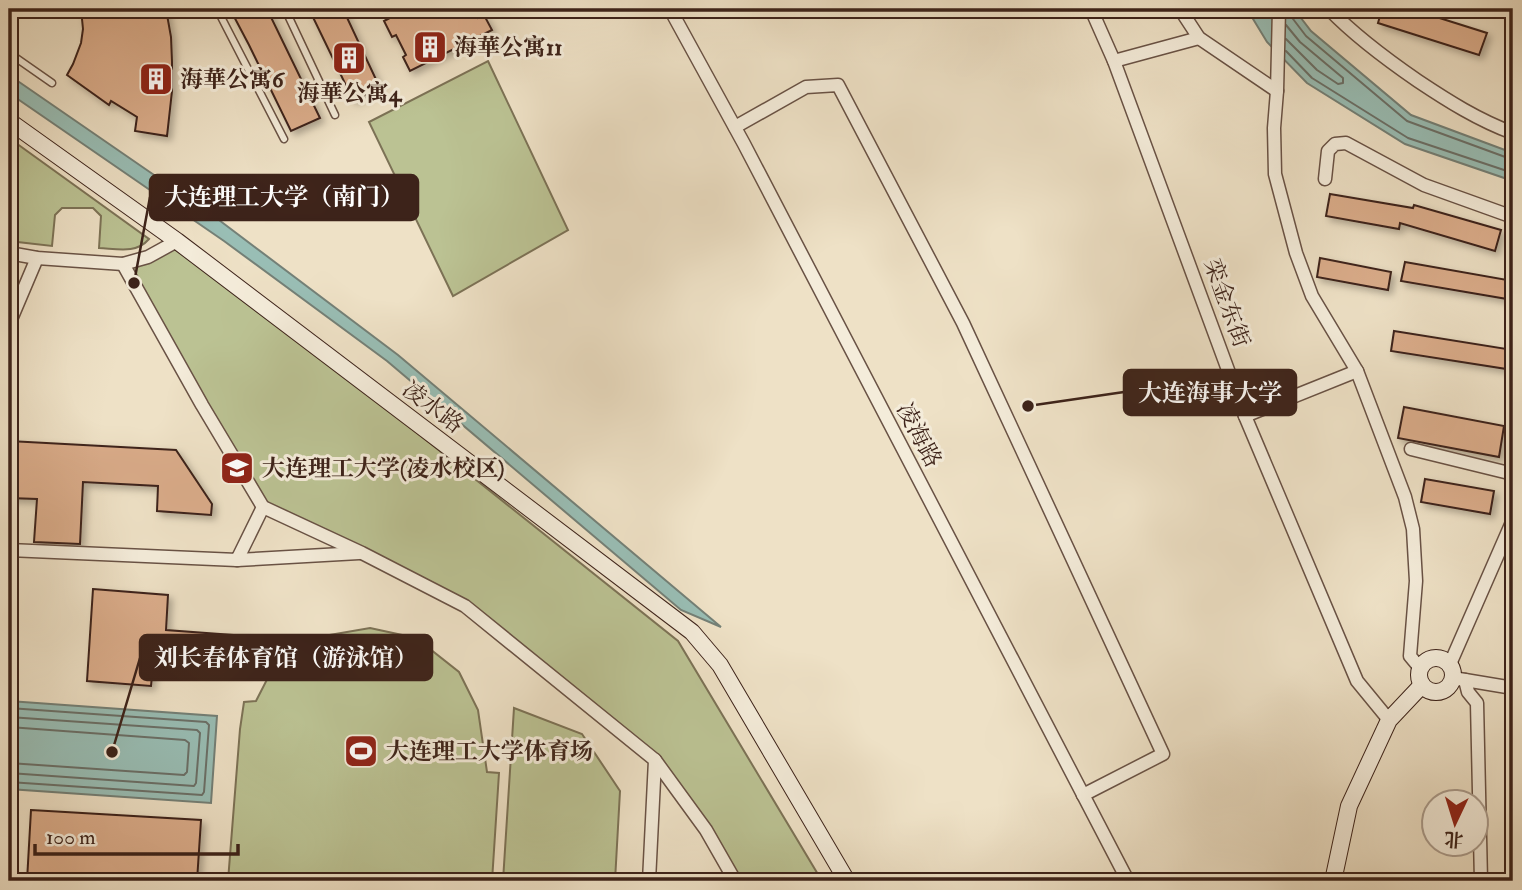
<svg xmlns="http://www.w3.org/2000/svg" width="1522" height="890" font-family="'IM FELL Double Pica','Noto Serif SC',serif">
	<defs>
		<filter id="shadow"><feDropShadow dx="4" dy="4" stdDeviation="3.5" flood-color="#0004"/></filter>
	</defs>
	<rect width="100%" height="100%" fill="#eee1c6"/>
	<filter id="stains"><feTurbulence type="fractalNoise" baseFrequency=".00286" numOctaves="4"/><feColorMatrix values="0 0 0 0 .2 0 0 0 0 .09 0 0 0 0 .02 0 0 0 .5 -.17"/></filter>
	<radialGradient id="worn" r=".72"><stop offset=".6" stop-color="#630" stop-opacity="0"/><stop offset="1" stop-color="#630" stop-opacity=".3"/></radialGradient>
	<g fill="#bbc293" stroke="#7c7256" stroke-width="2">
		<path d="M488,61l80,169 -115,66 -84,-174z"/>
		<path d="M9,138l140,101c-13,15 -31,10 -50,9l2,-32 -8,-8h-31l-7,7 -3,31 -43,-5z"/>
		<path d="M177,241l501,400 144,240h-81l-10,-7 -76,-114 -190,-154 -202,-99 -140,-243z"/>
		<path d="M370,628l46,10 43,34 19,38 9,62 12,1 -7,108h-264l12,-152 4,-27 12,-1 20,-39 42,-25z"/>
		<path d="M514,708l68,26 38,57 -5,90h-112z"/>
	</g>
	<g fill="#99beb5" stroke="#748077" stroke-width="2">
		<path d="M1247,9h47l17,22 100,84 102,38v28l-108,-37 -98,-61 -40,-41z"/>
		<path d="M9,75l206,142 183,138 323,272 -40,-17 -294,-249 -163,-120 -215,-148z"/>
		<path d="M9,701l208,15 -6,87 -202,-14z"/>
	</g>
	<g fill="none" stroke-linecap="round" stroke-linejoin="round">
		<g stroke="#6b7068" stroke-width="2">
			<path d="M1289,9l1,6 16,21 101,85 101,37 5,1"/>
			<path d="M1286,39l31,31 21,14 5,-1v-5l-43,-36 -14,-17"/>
			<path d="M1286,51l26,27 96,60 105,35"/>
			<path d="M9,708l197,14 3,3 -5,67 -2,3 -193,-13"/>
			<path d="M9,717l188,13 3,3 -4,50 -2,3 -185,-13"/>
			<path d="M9,727l176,13 4,3 -2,29 -3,3 -175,-12"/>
		</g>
	</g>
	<g fill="#daac8a" stroke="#3d231a" stroke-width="2" filter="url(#shadow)">
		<path d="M81,9h85l5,28 1,25v29l-5,45 -32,-5 2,-14 -26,-16 -2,4 -42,-30 6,-11 8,-21 2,-14z"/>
		<path d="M230,9h37l53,109 -29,13 -42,-86z"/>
		<path d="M309,9h34l37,79 -27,12z"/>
		<path d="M407,9h66l5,9 6,-3 8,15 -82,41 -7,-14 3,-2 -10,-20 -4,2 -8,-16z"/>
		<path d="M1382,9h29l76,24 -8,22 -101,-32z"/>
		<path d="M1330,194l83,14 1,-3 87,25 -6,21 -95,-28 -1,6 -73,-13z"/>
		<path d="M1320,258l71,14 -3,18 -71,-13z"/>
		<path d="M1405,262l108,19v19l-112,-19z"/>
		<path d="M1394,331l119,19v20l-122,-19z"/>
		<path d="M1404,407l100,19 -5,31 -101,-19z"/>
		<path d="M9,441l167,9 36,54 -1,11 -54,-4 1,-25 -75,-4 -3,62 -46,-2 3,-43 -28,-1z"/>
		<path d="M1425,479l69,12 -4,23 -69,-12z"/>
		<path d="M93,589l75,6 -2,35 80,6 -2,35 -23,-2 1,-9 -68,-5 -3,31 -64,-5z"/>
		<path d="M31,810l170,10 -4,61h-170z"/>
	</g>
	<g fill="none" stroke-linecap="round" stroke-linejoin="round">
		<g stroke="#695245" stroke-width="9">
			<g id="lane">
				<path d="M217,9l67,130"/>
				<path d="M285,9l50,106"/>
				<path d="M9,53l43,30"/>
			</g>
		</g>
		<g stroke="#695245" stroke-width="15">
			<g id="street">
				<path d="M670,9l74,135 384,737"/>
				<path d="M1091,9l23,52 131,355 112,265 32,39"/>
				<path d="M1180,9l19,29 78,53"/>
				<path d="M1279,9l-2,82 -3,37 1,46 21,79 16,43 45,75 48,126 8,32 3,52 -6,75 10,12"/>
				<path d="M1329,9c26,27 57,50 89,72 30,20 60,39 95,52"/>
				<path d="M1114,61l85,-23"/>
				<path d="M735,127l71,-40 32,-2 125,238 200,431 -80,41"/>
				<path d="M1325,179l3,-28 7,-7 11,-1 78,42 89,32"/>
				<path d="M9,253l28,5 86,6 25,-7 29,-16"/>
				<path d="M123,264l79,141 61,102 99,46 103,53 190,154 -6,121"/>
				<path d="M9,324l28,-66"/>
				<path d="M1245,416l112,-45"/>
				<path d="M1411,449l102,25"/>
				<path d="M9,550l228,10 26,-53"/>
				<path d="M237,560l122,-7"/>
				<path d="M1450,664l63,-144"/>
				<path d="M1453,678l60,10"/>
				<path d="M1465,680l3,12 9,11 4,178"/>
				<path d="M655,760l51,70 28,49"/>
			</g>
		</g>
		<g stroke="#3d231a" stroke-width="18">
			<g id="secondary">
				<path d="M9,121l168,120 515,391 28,33 127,216"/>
				<circle cx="1436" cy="675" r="17"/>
				<path d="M1333,881l16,-75 40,-86 33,-35"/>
			</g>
		</g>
		<use href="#lane" stroke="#f4ecda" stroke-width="6"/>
		<use href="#street" stroke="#f4ecda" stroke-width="12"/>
		<use href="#secondary" stroke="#f4ecda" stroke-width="16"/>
	</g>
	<defs>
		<g id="building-square" transform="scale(1.75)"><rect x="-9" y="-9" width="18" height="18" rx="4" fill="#8f2418" stroke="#f4ecda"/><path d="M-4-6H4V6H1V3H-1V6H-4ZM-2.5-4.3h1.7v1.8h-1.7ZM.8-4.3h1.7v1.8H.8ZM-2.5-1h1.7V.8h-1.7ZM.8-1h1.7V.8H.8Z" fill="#fff"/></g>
		<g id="university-square" transform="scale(1.75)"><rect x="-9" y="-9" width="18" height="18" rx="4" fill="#8f2418" stroke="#f4ecda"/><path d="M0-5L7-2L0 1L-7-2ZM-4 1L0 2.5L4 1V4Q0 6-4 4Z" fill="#fff"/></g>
		<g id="stadium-square" transform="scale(1.75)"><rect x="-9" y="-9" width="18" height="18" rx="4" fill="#8f2418" stroke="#f4ecda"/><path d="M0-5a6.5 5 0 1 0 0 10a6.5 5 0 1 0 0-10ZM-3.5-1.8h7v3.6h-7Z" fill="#fff"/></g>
	</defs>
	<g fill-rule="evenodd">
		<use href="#building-square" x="430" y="47"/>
		<use href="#building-square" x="349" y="58"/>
		<use href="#building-square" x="156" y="79"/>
		<use href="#university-square" x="237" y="468"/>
		<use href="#stadium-square" x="361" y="751"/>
	</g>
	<g text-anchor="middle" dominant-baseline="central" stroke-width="6" stroke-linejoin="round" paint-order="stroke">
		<g font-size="23" font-weight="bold" fill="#3d231a" stroke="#f4ecda" text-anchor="start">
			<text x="454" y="47">海華公寓11</text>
			<text x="180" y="79">海華公寓6</text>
			<text x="349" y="93" text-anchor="middle">海華公寓4</text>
			<text x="262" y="468">大连理工大学(凌水校区)</text>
			<text x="386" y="751">大连理工大学体育场</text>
		</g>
		<g font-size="23" fill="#3d231a" stroke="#f4ecda">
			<text transform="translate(1227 303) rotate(70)">栾金东街</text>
			<text transform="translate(433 407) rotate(37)">凌水路</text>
			<text transform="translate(919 435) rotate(62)">凌海路</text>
		</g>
	</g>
	<path fill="none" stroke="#3d231a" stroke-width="2.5" d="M134 283L150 197M1028 406L1124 392M112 752L140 658"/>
	<g fill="#3d231a" stroke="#f4ecda" stroke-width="2.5">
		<circle cx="134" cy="283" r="7"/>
		<circle cx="1028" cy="406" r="7"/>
		<circle cx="112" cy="752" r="7"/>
	</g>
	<g fill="#3d231a" stroke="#3d231a" stroke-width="2.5">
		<rect x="150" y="175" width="268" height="45" rx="7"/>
		<rect x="1124" y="370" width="172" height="45" rx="7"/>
		<rect x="140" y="635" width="292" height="45" rx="7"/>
	</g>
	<g font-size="24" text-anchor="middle" font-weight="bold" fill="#fff">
		<text x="284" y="205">大连理工大学（南门）</text>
		<text x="1210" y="401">大连海事大学</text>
		<text x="286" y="666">刘长春体育馆（游泳馆）</text>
	</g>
	<rect width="1522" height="890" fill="none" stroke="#eee1c6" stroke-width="35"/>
	<rect x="10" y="10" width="1501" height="869" fill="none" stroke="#3d231a" stroke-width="3.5"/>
	<rect x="18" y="18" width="1487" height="855" fill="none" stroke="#3d231a" stroke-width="2"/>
	<g transform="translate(1455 823) rotate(184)"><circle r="33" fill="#f4ecda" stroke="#ab9c8d" stroke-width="2"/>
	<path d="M0-5L12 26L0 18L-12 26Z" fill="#8f2418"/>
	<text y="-10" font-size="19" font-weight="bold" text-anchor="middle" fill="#3d231a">北</text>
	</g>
	<path d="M35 844v10h203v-10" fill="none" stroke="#3d231a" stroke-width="3.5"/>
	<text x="46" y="844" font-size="21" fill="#3d231a" stroke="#f4ecda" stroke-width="5" paint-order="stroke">100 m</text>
	<rect width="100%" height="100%" filter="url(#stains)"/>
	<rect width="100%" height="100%" fill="url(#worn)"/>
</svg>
